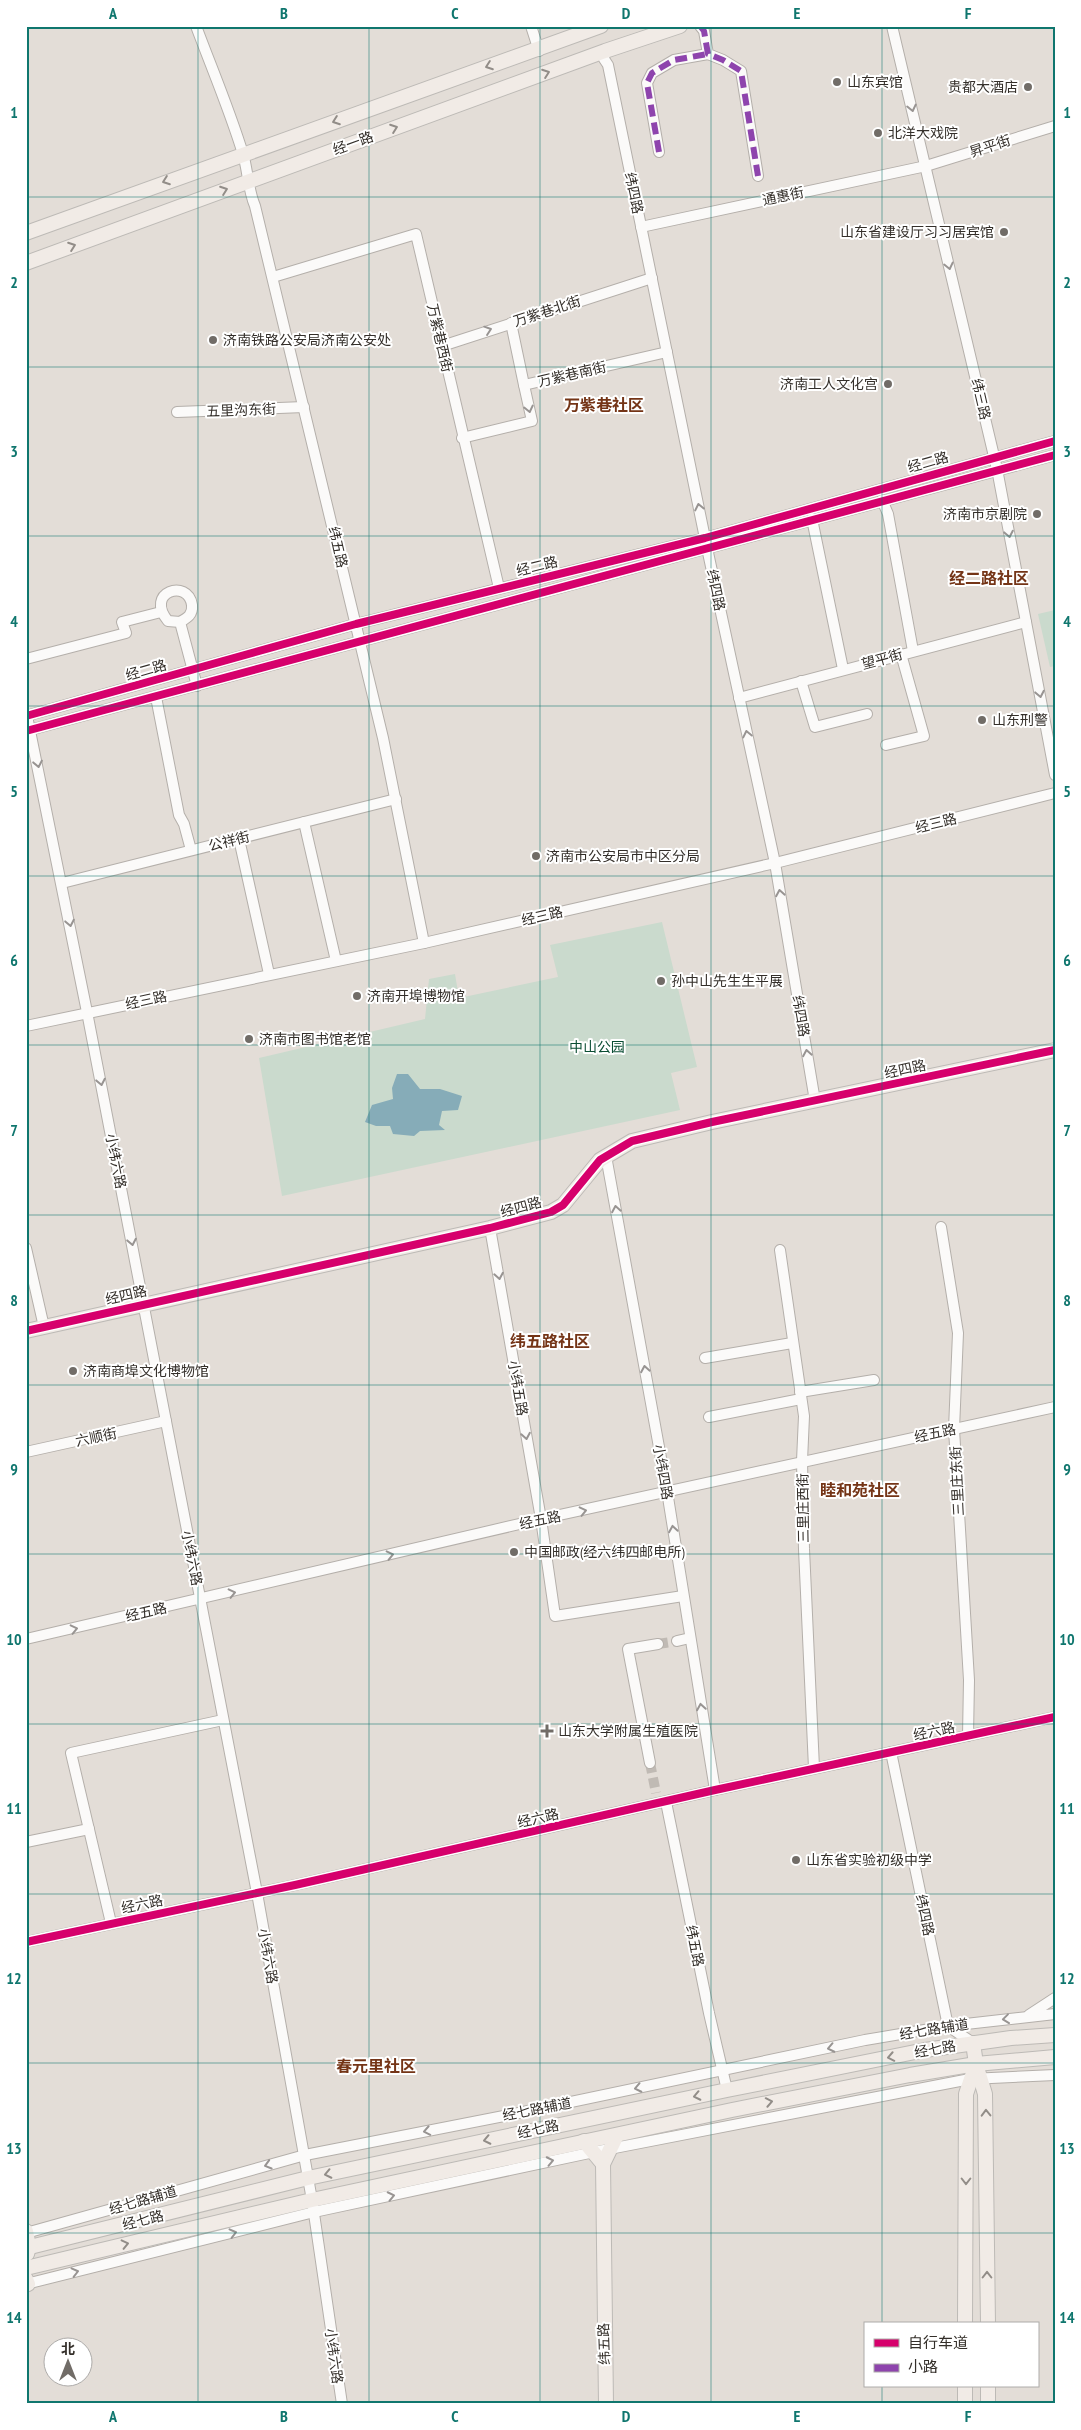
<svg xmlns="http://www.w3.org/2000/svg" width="1081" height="2430" font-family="'PT Sans Narrow','Noto Sans SC',sans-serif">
	<rect width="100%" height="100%" fill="#e3ddd7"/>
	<g fill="#cadacd">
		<path d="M1055,610v56l-5,1 -12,-53z"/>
		<path d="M662,922l35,145 -26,6 9,37 -398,86 -23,-138 166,-39 4,-40 26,-5 4,24 99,-21 -8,-32z"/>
	</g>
	<path fill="#86acb8" d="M397,1074h11l12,15h20l22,7 -4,14 -16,1 -3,14 6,5 -25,1 -6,5 -21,-2 -3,-8h-14l-11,-4 7,-17 21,-6 -1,-11z"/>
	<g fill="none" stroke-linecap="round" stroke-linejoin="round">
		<g stroke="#c0bab4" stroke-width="10" stroke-dasharray="10 5" stroke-linecap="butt">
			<path d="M658,1644l19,-3"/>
			<path d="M650,1763l6,30"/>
		</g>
		<g stroke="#b4afaa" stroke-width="12">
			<g id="minor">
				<path d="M196,26c16,43 34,85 47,128 5,17 5,36 12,52l128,532 41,205"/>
				<path d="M531,26l8,25"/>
				<path d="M700,26l4,5 4,23 15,6 18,11 17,105"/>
				<path d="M892,26l105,443 58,306"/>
				<path d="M605,51l-1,8 4,6 99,483 68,315 40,238"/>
				<path d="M659,152l-12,-69 5,-10 22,-13 34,-6"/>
				<path d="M641,227l285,-61 129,-40"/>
				<path d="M273,277l143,-43 83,354"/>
				<path d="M511,323l13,62"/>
				<path d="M442,346l210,-68"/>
				<path d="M177,412l127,-5"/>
				<path d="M462,438l70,-17 -8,-36 143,-33"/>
				<path d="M882,500l6,14 25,137"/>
				<path d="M812,519l31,150"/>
				<path d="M180,622l-12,-1c-24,-29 20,-43 24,-16 1,10 -5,13 -12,17l17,64"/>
				<path d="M26,659l100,-26 -4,-11 39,-10"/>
				<path d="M801,681l14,46 52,-13"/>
				<path d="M156,697l23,118 5,9 7,26"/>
				<path d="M739,698l287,-76"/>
				<path d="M26,716l330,-92 349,-86 350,-97"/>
				<path d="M27,716l60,296 170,881 55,307 30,204"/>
				<path d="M26,731l1029,-276"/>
				<path d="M886,745l38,-9 -23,-82"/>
				<path d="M304,822l32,139"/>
				<path d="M239,839l30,135"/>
				<path d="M62,883l334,-84"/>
				<path d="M26,1026l398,-83 351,-80 280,-70"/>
				<path d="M606,1156l61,335 48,299"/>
				<path d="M941,1227l17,106 -4,96 15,251 -1,56"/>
				<path d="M490,1228l51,291 14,97 128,-20"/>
				<path d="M26,1248l18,79"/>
				<path d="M780,1250l24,166 -2,45 2,88 10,219"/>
				<path d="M705,1358l87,-15"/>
				<path d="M800,1392l74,-12"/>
				<path d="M709,1417l92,-18"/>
				<path d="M26,1452l140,-31"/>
				<path d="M26,1639l515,-120 514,-112"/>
				<path d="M677,1641l13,-3"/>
				<path d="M891,1752l57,274 25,17"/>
				<path d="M650,1763l-22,-114 30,-5"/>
				<path d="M666,1802l43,211 18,77"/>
				<path d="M26,1842l63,-13"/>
				<path d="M111,1923l-40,-170 152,-33"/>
				<path d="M26,1942l269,-57 420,-95 340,-73"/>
				<path d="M1029,2015l26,-17"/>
				<path d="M26,2233l279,-78 204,-40 356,-75 83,-14 107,-12"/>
				<path d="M26,2284l288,-72 280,-60 376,-73 85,-4"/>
			</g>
		</g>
		<g stroke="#bdbab6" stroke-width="16">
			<g id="major">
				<path d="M26,233l575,-207"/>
				<path d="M26,263l579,-212 75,-25"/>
				<path d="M26,1331l464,-103 61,-16 12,-7 37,-45 32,-19 80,-19 343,-72"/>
				<path d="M973,2043l3,21 9,30 3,230"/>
				<path d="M584,2141l19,23"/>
				<path d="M26,2231l3,16 -2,7"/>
				<path d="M26,2248l282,-70 419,-88 198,-40 86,-12 44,-3"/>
				<path d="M26,2268l286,-68 420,-90 178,-35 66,-11 79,-7"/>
				<path d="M26,2279l2,5"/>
				<path d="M965,2324l1,-230 10,-30"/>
				<path d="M965,2386v18"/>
				<path d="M988,2386v18"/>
				<path d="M606,2404l-3,-240 14,-29"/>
			</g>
		</g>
		<use href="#minor" stroke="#fbfaf9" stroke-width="10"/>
		<use href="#major" stroke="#f1ebe6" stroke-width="14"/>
		<g stroke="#8e44ad" stroke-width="6" stroke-dasharray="12 6" stroke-linecap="butt">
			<path d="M700,26l4,5 4,23 15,6 18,11 17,105"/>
			<path d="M659,152l-12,-69 5,-10 22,-13 34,-6"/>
		</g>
		<g stroke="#fff" stroke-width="11">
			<g id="cycleway">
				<path d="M26,716l330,-92 349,-86 350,-97"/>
				<path d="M26,731l1029,-276"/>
				<path d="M26,1331l464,-103 61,-16 12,-7 37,-45 32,-19 80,-19 343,-72"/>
				<path d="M26,1942l269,-57 420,-95 340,-73"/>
			</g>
		</g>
		<use href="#cycleway" stroke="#d6006c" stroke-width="8"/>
	</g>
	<defs><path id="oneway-chevron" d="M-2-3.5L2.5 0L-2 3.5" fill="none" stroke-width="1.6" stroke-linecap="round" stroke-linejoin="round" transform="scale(1.25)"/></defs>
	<g stroke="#928d88">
		<use href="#oneway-chevron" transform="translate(489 66) rotate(160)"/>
		<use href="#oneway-chevron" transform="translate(546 73) rotate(-20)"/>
		<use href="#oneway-chevron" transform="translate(336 121) rotate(160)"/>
		<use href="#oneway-chevron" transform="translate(394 128) rotate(-20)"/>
		<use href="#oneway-chevron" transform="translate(166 181) rotate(160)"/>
		<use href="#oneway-chevron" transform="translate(224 190) rotate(-20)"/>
		<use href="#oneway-chevron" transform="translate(72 246) rotate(-20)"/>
		<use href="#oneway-chevron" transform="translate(891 2057) rotate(169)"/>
		<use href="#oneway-chevron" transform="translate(697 2096) rotate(168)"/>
		<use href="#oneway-chevron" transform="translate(769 2102) rotate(-11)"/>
		<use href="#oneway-chevron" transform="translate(986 2113) rotate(-91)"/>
		<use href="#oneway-chevron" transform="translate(487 2140) rotate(168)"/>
		<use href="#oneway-chevron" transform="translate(328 2174) rotate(168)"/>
		<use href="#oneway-chevron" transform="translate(966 2181) rotate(90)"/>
		<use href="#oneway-chevron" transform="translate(125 2244) rotate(-13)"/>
		<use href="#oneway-chevron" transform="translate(987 2275) rotate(-90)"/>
	</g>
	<g stroke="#989492">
		<use href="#oneway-chevron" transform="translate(912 108) rotate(77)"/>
		<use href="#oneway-chevron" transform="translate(949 266) rotate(77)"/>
		<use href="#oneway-chevron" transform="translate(488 330) rotate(-19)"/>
		<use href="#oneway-chevron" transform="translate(529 409) rotate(77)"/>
		<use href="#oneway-chevron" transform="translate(699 507) rotate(-102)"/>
		<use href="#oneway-chevron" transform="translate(1009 534) rotate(79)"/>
		<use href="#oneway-chevron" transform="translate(1040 694) rotate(79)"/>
		<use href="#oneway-chevron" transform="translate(747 734) rotate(-102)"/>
		<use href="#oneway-chevron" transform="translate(38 764) rotate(79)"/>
		<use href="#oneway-chevron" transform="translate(780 893) rotate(-100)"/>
		<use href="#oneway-chevron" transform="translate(70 923) rotate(79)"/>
		<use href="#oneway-chevron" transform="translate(807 1053) rotate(-100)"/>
		<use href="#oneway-chevron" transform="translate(101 1082) rotate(79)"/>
		<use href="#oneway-chevron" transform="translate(616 1209) rotate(-100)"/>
		<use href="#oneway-chevron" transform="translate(132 1242) rotate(79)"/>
		<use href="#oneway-chevron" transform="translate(499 1276) rotate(80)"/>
		<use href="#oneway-chevron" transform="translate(645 1369) rotate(-100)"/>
		<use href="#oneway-chevron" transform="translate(526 1436) rotate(80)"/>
		<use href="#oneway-chevron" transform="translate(583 1511) rotate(-13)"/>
		<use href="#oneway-chevron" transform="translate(673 1529) rotate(-99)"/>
		<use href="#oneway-chevron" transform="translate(390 1555) rotate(-13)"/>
		<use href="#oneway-chevron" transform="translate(232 1593) rotate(-13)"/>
		<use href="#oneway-chevron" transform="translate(74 1629) rotate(-13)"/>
		<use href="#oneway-chevron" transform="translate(701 1707) rotate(-99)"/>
		<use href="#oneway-chevron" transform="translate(1006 2019) rotate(173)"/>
		<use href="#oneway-chevron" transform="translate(831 2048) rotate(168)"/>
		<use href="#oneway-chevron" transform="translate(638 2088) rotate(168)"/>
		<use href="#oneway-chevron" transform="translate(427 2131) rotate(169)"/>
		<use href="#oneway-chevron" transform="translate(550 2161) rotate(-12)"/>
		<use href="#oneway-chevron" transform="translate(268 2165) rotate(164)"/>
		<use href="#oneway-chevron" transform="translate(391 2196) rotate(-12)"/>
		<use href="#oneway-chevron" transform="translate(233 2233) rotate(-14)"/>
		<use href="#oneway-chevron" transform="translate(75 2272) rotate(-14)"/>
	</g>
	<path fill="none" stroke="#0f766e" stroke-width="1" stroke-opacity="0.55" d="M198,26v2378M369,26v2378M540,26v2378M711,26v2378M882,26v2298M26,197h1029M26,367h1029M26,536h1029M26,706h1029M26,876h1029M26,1045h1029M26,1215h1029M26,1385h1029M26,1554h1029M26,1724h1029M26,1894h1029M26,2063h1029M26,2233h1029M882,2386v18"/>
	<g fill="#716c67" stroke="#fff" stroke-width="2">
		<circle cx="837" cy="82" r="5"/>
		<circle cx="1028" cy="87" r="5"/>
		<circle cx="878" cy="133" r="5"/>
		<circle cx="1004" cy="232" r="5"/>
		<circle cx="213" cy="340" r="5"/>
		<circle cx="888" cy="384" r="5"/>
		<circle cx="1037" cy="514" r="5"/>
		<circle cx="982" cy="720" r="5"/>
		<circle cx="536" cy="856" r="5"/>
		<circle cx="661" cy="981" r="5"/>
		<circle cx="357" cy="996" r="5"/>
		<circle cx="249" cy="1039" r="5"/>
		<circle cx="73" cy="1371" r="5"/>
		<circle cx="514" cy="1552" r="5"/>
		<path d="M544.5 1723.5h5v5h5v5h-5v5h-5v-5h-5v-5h5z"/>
		<circle cx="796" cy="1860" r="5"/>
	</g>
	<g text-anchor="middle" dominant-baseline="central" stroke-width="4" stroke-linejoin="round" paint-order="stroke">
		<g font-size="14" fill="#342f2a" stroke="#fff" text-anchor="start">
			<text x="847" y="82">山东宾馆</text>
			<text x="1018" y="87" text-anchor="end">贵都大酒店</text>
			<text x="888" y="133">北洋大戏院</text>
			<text x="994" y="232" text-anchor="end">山东省建设厅习习居宾馆</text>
			<text x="223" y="340">济南铁路公安局济南公安处</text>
			<text x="878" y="384" text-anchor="end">济南工人文化宫</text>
			<text x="1027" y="514" text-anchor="end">济南市京剧院</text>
			<text x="992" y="720">山东刑警</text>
			<text x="546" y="856">济南市公安局市中区分局</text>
			<text x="671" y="981">孙中山先生生平展</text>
			<text x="367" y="996">济南开埠博物馆</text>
			<text x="259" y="1039">济南市图书馆老馆</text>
			<text x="83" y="1371">济南商埠文化博物馆</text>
			<text x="524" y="1552">中国邮政(经六纬四邮电所)</text>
			<text x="558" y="1731">山东大学附属生殖医院</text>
			<text x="806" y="1860">山东省实验初级中学</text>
		</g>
		<g font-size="14" fill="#342f2a" stroke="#fff">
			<text transform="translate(353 143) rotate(-20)">经一路</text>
			<text transform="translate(990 146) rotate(-18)">昇平街</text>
			<text transform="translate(634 193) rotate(78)">纬四路</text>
			<text transform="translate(783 196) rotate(-12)">通惠街</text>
			<text transform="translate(547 311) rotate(-18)">万紫巷北街</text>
			<text transform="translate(440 338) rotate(77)">万紫巷西街</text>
			<text transform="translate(572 374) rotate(-13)">万紫巷南街</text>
			<text transform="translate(981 399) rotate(77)">纬三路</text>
			<text transform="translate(241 410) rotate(-2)">五里沟东街</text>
			<text transform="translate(928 462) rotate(-16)">经二路</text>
			<text transform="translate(338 547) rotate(77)">纬五路</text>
			<text transform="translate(537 566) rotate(-14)">经二路</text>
			<text transform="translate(716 590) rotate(78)">纬四路</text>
			<text transform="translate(882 659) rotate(-15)">望平街</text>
			<text transform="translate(146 670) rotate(-16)">经二路</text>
			<text transform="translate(936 823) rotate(-14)">经三路</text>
			<text transform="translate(229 841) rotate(-14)">公祥街</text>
			<text transform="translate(542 916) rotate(-13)">经三路</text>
			<text transform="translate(146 1000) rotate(-12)">经三路</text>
			<text transform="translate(801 1016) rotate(80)">纬四路</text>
			<text transform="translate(905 1069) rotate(-12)">经四路</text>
			<text transform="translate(116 1161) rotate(79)">小纬六路</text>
			<text transform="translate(521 1207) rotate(-15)">经四路</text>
			<text transform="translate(126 1295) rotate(-13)">经四路</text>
			<text transform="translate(518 1388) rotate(80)">小纬五路</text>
			<text transform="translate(935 1433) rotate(-12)">经五路</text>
			<text transform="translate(96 1437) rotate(-12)">六顺街</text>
			<text transform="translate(663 1472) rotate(80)">小纬四路</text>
			<text transform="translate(957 1481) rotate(-93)">三里庄东街</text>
			<text transform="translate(803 1508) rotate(-91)">三里庄西街</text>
			<text transform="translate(540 1520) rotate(-12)">经五路</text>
			<text transform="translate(192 1558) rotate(79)">小纬六路</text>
			<text transform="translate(146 1612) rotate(-13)">经五路</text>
			<text transform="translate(934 1731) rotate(-12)">经六路</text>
			<text transform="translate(538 1818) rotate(-13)">经六路</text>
			<text transform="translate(142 1904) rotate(-12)">经六路</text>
			<text transform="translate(925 1915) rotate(78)">纬四路</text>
			<text transform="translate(695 1946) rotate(79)">纬五路</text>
			<text transform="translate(268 1956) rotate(80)">小纬六路</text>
			<text transform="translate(934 2029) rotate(-9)">经七路辅道</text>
			<text transform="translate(935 2049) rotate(-10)">经七路</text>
			<text transform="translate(537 2109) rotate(-11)">经七路辅道</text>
			<text transform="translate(538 2129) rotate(-12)">经七路</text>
			<text transform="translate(143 2200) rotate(-16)">经七路辅道</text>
			<text transform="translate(143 2220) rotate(-14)">经七路</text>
			<text transform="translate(604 2344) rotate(-92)">纬五路</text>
			<text transform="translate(334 2356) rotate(82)">小纬六路</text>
		</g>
		<g font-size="14" fill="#0a4d33" stroke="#fff">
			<text x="597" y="1047">中山公园</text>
		</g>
		<g font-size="16" font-weight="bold" fill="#743416" stroke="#fff">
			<text x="604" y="405">万紫巷社区</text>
			<text x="989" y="578">经二路社区</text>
			<text x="550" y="1341">纬五路社区</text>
			<text x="860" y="1490">睦和苑社区</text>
			<text x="376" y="2066">春元里社区</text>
		</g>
	</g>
	<rect width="1081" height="2430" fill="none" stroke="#ffffff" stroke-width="55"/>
	<rect x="864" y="2322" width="175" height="65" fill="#ffffff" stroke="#aeacaa"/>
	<rect x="874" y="2339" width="25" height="8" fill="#d6006c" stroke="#aeacaa"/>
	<text x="908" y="2348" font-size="15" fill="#342f2a">自行车道</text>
	<rect x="874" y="2364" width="25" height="8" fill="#8e44ad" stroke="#aeacaa"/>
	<text x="908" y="2372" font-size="15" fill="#342f2a">小路</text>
	<g transform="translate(68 2362)"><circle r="24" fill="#ffffff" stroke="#aeacaa"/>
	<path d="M0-4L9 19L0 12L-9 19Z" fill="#716c67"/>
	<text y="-8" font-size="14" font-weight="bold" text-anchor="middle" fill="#342f2a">北</text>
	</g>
	<rect x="28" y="28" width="1026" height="2374" fill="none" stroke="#0f766e" stroke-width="2"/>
	<g font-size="16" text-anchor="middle" font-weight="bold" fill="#0f766e">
		<text x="113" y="19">A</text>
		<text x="284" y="19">B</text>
		<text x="455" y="19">C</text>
		<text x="626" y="19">D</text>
		<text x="797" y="19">E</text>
		<text x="968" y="19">F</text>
		<text x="14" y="118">1</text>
		<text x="1067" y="118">1</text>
		<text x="14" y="288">2</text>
		<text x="1067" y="288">2</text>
		<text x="14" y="457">3</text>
		<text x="1067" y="457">3</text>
		<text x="14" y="627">4</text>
		<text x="1067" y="627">4</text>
		<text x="14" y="797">5</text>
		<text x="1067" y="797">5</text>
		<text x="14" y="966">6</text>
		<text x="1067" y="966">6</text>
		<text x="14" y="1136">7</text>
		<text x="1067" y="1136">7</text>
		<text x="14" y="1306">8</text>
		<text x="1067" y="1306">8</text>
		<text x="14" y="1475">9</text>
		<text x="1067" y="1475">9</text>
		<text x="14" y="1645">10</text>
		<text x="1067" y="1645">10</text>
		<text x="14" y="1814">11</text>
		<text x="1067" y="1814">11</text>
		<text x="14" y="1984">12</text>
		<text x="1067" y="1984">12</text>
		<text x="14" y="2154">13</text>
		<text x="1067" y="2154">13</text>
		<text x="14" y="2323">14</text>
		<text x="1067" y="2323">14</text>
		<text x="113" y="2422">A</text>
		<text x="284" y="2422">B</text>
		<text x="455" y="2422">C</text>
		<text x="626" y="2422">D</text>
		<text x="797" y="2422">E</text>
		<text x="968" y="2422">F</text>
	</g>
</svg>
